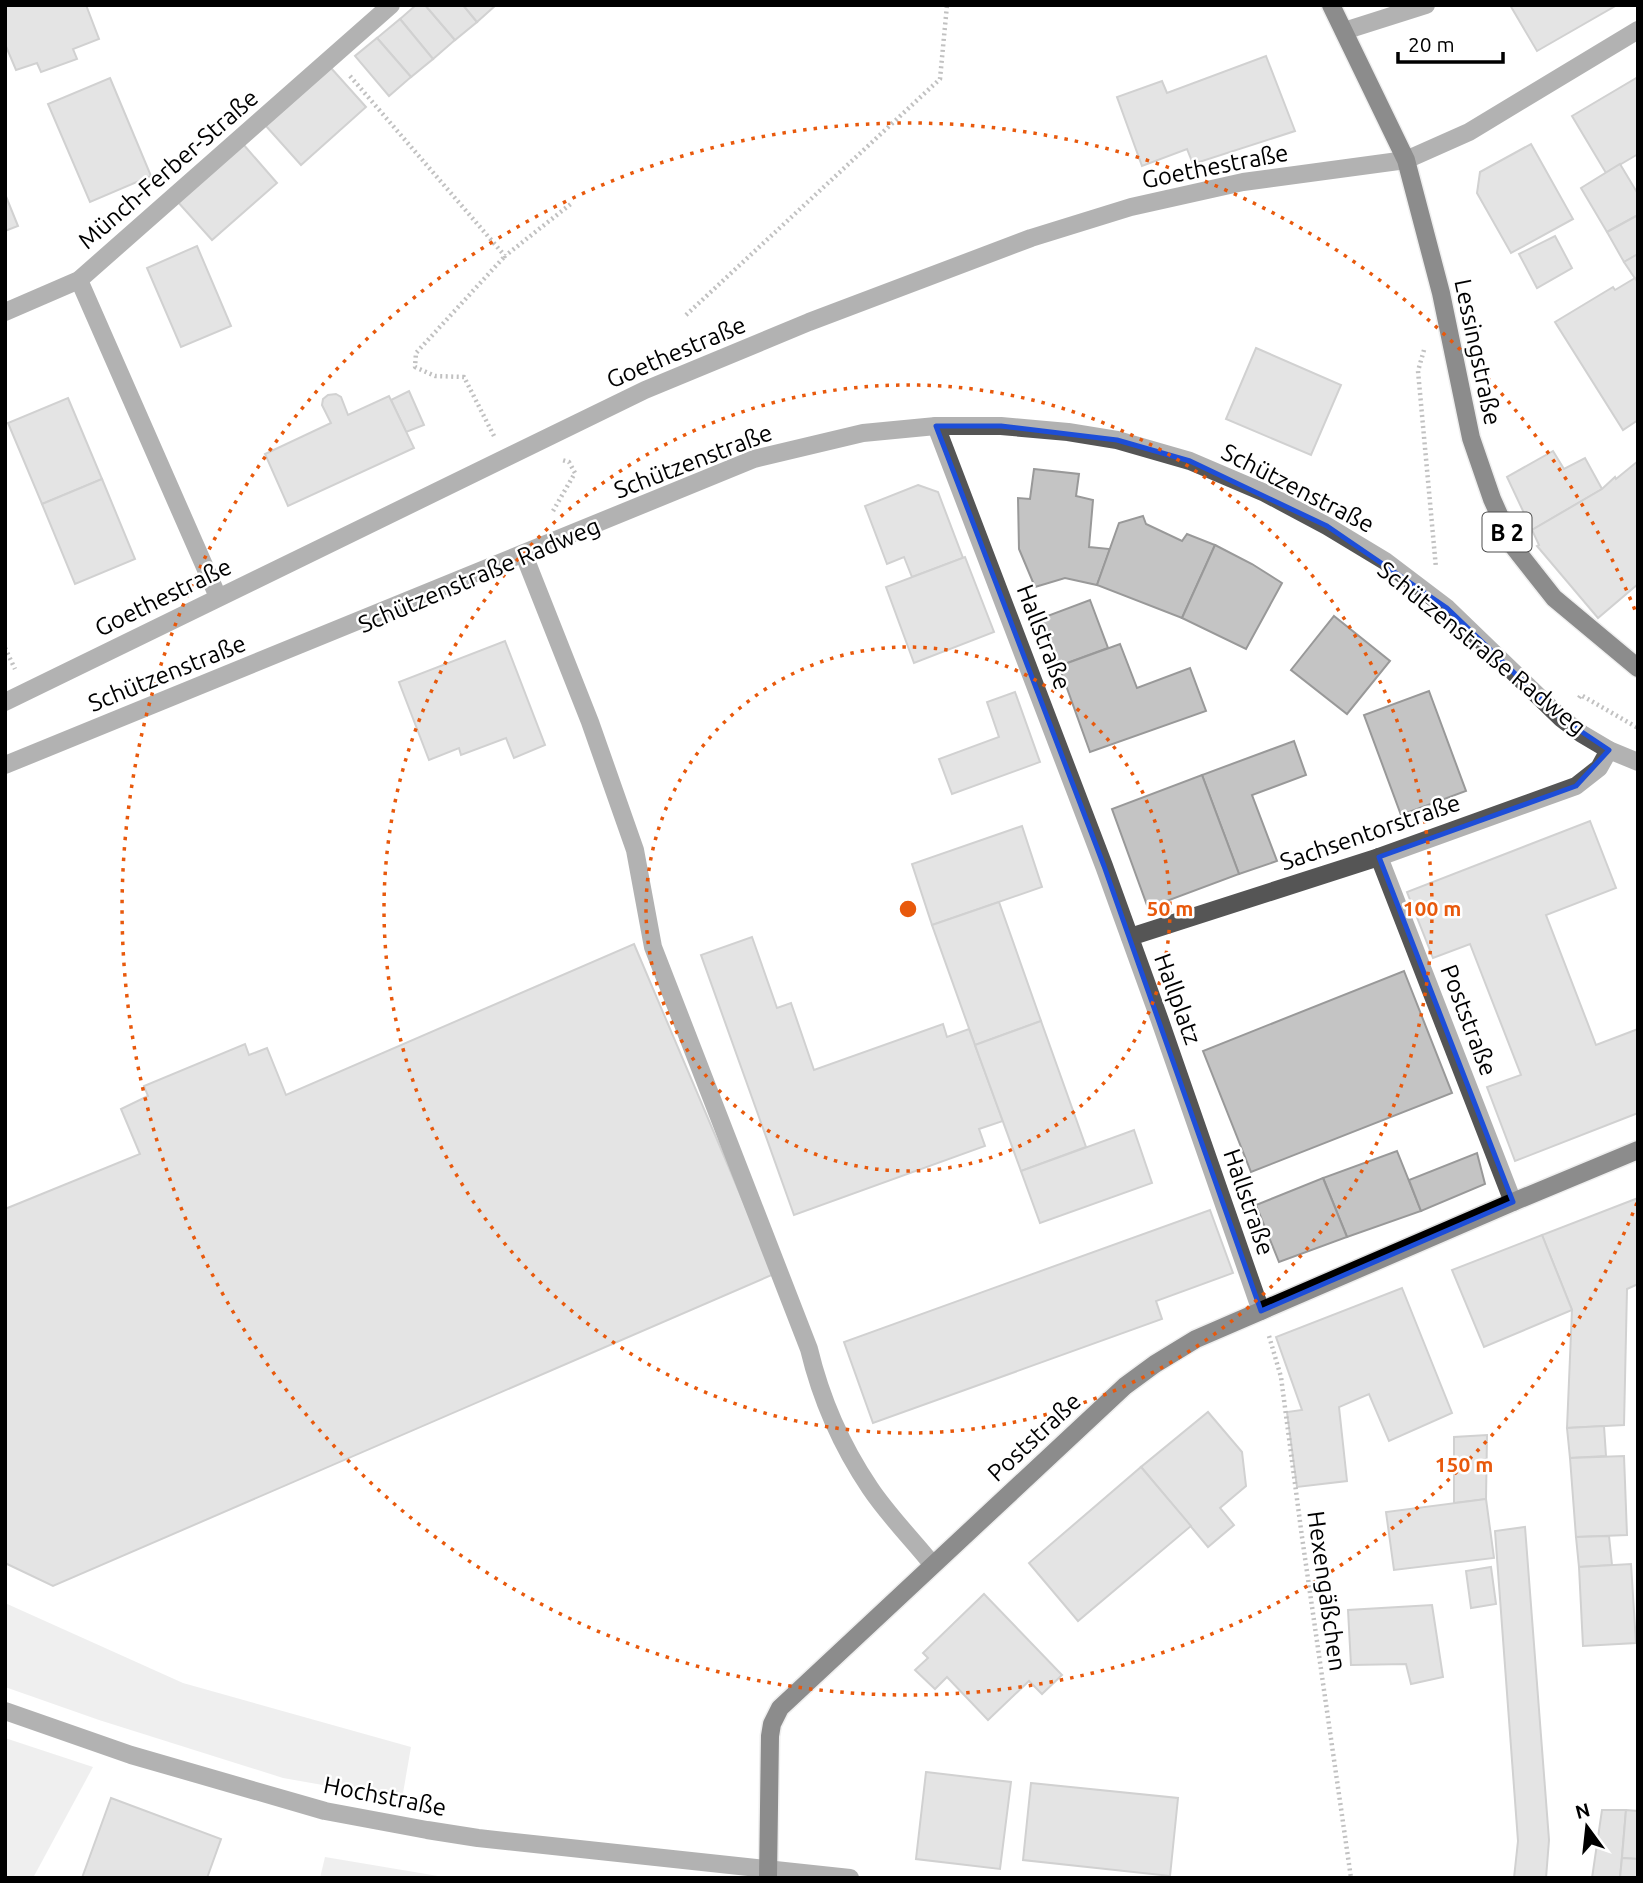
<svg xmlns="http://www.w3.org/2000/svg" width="1643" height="1883" font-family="Ubuntu,sans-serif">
	<rect width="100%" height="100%" fill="#fff"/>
	<g fill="#dcdcdc">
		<path d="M5,1603l178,80 228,64 -9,52 -119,-21 -184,-58 -94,-33z"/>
		<path d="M5,1738l88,29 -60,111h-28z"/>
		<path d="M325,1857l125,21h-130z"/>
	</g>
	<g fill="#c4c4c4" stroke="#999" stroke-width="2">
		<path d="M5,5h81l13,34 -26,10 4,10 -36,13 -4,-9 -21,7 -11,-26z"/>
		<path d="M416,5h9l30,35 -22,19 -33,-40z"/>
		<path d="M425,5h38l14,17 -22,18z"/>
		<path d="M463,5h33l-19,17z"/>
		<path d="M1510,5h107l-80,46z"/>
		<path d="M400,19l33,40 -22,18 -34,-39z"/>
		<path d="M377,38l34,39 -22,19 -34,-40z"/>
		<path d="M1266,56l29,75 -102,33 -6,-15 -45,17 -25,-69 45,-16 5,12z"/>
		<path d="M331,68l35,39 -65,58 -35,-39z"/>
		<path d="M1638,77v77l-32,19 -34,-57z"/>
		<path d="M110,78l41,98 -61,26 -42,-98z"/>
		<path d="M243,144l34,39 -65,57 -35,-39z"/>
		<path d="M1531,144l42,75 -62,34 -34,-60 3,-21z"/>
		<path d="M1620,164l18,30v21l-31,17 -26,-44z"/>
		<path d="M5,194l13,32 -13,5z"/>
		<path d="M1638,215v39l-14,8 -17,-30z"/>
		<path d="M1555,236l17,32 -35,20 -18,-34z"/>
		<path d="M197,246l34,80 -50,21 -34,-79z"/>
		<path d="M1638,254v29l-14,-21z"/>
		<path d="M1635,278l3,5v137l-15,10 -68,-108 58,-35 2,3z"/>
		<path d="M1256,348l85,37 -30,70 -85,-36z"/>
		<path d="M409,391l15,34 -18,7 -15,-32z"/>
		<path d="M336,394l5,3 7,18 41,-19 25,52 -126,58 -23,-52 66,-31 -9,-18 1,-6 5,-4z"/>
		<path d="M68,398l34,81 -60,25 -34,-81z"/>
		<path d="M1553,451l11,18 21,-11 17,31 -70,41 -25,-53z"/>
		<path d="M1638,461v123l-40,34 -61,-72 2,-1 -7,-15 70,-41 13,-12 1,2z"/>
		<path d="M1034,469l45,5 -3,22 17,4 -4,47 21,2 -13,36 -32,-7 -30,9 -16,-38 -1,-51 12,1z"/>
		<path d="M102,479l33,80 -60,25 -33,-80z"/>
		<path d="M918,485l20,7 25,66 -51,19 -8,-20 -17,7 -22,-58z"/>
		<path d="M1143,516l3,8 36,17 5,-7 28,11 -33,73 -85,-33 22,-62z"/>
		<path d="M1215,545l37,19 30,19 -36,66 -64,-31z"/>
		<path d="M965,557l29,75 -80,31 -28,-76z"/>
		<path d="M1090,600l18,48 -49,18 -17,-48z"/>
		<path d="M1334,616l56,45 -43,53 -56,-44z"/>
		<path d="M505,641l40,104 -31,13 -8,-20 -45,17 -2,-7 -30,12 -30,-78z"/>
		<path d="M1120,644l17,44 53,-20 16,43 -116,41 -31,-86z"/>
		<path d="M1429,691l37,100 -65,24 -37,-100z"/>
		<path d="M1015,692l25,70 -88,32 -13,-35 60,-22 -12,-35z"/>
		<path d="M1294,741l12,34 -54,20 25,66 -38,13 -37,-99z"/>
		<path d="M1202,775l37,99 -91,34 -36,-99z"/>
		<path d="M1590,821l26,67 -70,27 50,130 42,-16v84l-123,48 -28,-74 34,-12 -51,-131 -37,14 -26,-66z"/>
		<path d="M1022,826l20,61 -110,38 -20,-61z"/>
		<path d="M999,902l42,119 -66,24 -43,-120z"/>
		<path d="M752,937l25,71 14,-5 23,67 129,-46 4,13 22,-8 34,92 -24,8 6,17 -191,69 -93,-260z"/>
		<path d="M634,944l140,330 -721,312 -48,-23v-354l135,-55 -19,-45 27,-13 -4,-10 101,-42 4,11 18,-7 19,47z"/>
		<path d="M1404,971l48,122 -201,79 -48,-121z"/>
		<path d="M1041,1021l45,126 -65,24 -46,-126z"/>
		<path d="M1134,1130l18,53 -112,40 -19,-52z"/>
		<path d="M1397,1151l24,60 -74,26 -24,-59z"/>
		<path d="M1477,1153l8,31 -64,27 -12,-31z"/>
		<path d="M1323,1178l24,59 -68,25 -23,-57z"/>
		<path d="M1638,1198v86l-11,5 -3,136 -57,3 5,-118 -30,-75z"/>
		<path d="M1210,1210l23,63 -77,28 6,18 -289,104 -29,-81z"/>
		<path d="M1542,1235l30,75 -88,37 -32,-77z"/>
		<path d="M1402,1288l50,125 -63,28 -20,-47 -30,13 8,74 -50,6 -10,-75 15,-2 -26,-73z"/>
		<path d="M1208,1412l34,40 4,34 -26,22 14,17 -26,22 -67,-80z"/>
		<path d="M1604,1426l2,30 -36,2 -3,-30z"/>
		<path d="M1487,1435l-1,64 -32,4v-66z"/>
		<path d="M1624,1456l3,79 -51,2 -6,-79z"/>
		<path d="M1141,1467l50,59 -113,95 -49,-58z"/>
		<path d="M1486,1499l8,59 -100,12 -8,-58z"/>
		<path d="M1525,1527l24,313 -3,38h-32l4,-37 -23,-310z"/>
		<path d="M1609,1536l3,29 -33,2 -3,-30z"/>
		<path d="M1631,1564l5,79 -53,3 -4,-79z"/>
		<path d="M1491,1567l5,37 -25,4 -5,-37z"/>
		<path d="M984,1594l78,81 -20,19 -13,-13 -41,39 -41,-43 -12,12 -20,-19 13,-12 -5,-5z"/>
		<path d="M1432,1605l11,72 -32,7 -5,-20 -55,1 -3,-55z"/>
		<path d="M926,1772l85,10 -11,87 -84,-10z"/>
		<path d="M1031,1783l147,15 -8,78 -147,-16z"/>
		<path d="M111,1798l110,41 -14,39h-125z"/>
		<path d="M1602,1810h24l-6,68h-28z"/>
		<path d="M1626,1810l12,1v48l-16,-1z"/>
		<path d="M1622,1858l16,1v19h-18z"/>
	</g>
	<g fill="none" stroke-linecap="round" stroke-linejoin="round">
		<g stroke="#dbdbdb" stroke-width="21">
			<g id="major">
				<path d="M1331,5l75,155 35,133 30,145 21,61 21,47 41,52 84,70"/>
				<path d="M768,1878l2,-142 2,-12 8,-16 345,-322 30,-22 41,-25 317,-137 125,-52"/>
			</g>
		</g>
		<g stroke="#777" stroke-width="4.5" stroke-dasharray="2 3.5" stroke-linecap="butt">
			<path d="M350,76l155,180 67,-53"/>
			<path d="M686,315l254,-236 7,-74"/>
			<path d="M1424,350l-6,21 18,197"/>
			<path d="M494,436l-30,-59 -29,-1 -20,-9 1,-14 89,-97"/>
			<path d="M553,511l22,-38 -6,-11 -7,-2"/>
			<path d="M5,648l10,21"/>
			<path d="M1579,698l2,-3 57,33"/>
			<path d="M1269,1336l12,41 21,160 49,341"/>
		</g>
		<g stroke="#555" stroke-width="18">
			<path d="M1344,31l82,-26"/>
			<path d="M79,280l139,317"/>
			<path d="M5,312l74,-32 312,-275"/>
			<path d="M936,426l168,440 55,152 102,293"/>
			<path d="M524,555l66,167 45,128 18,97 156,402c12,50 32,96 61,139 18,27 42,51 62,76"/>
			<path d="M5,702l640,-312 164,-68 222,-84 100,-31 112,-25 163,-22 63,-28 169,-102"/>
			<path d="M5,765l749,-306 109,-26 73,-7h65l67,6 49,8 73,21 75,32 62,33 58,35 62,47 114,110 21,16 27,16 29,12"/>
			<path d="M1379,857l134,345"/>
			<path d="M1130,937l249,-80 197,-71 23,-18 10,-18"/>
			<path d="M5,1711l126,44 194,56 102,19 51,8 372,40"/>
		</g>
		<use href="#major" stroke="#000" stroke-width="18"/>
	</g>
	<path d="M0 0H1643V1883H0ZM936,426h65l116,14 73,21 137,65 120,82 114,110 48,32 -33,36 -197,71 134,345 -252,109 -157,-445z" fill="#fff" fill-opacity=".55" fill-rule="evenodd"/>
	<path fill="none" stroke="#1d4ed8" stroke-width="5" stroke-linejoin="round" d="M936,426h65l116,14 73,21 137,65 120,82 114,110 48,32 -33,36 -197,71 134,345 -252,109 -157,-445z"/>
	<g fill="none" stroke="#e8590c" stroke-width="3.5" stroke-dasharray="3.5 7">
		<circle cx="908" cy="909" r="262"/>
		<circle cx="908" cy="909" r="524"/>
		<path d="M1637 1203A786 786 0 1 1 1637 615"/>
	</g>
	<g text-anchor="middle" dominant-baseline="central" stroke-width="5" stroke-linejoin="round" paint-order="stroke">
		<rect fill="#fff" stroke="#4c4c4c" stroke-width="2" x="1482.5" y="512.5" width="49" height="39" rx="5"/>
		<g font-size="23" font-weight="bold" fill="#000">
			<text x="1507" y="532">B 2</text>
		</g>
		<g font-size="24" fill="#000" stroke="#fff">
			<text transform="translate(1215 166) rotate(-11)">Goethestraße</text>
			<text transform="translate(168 169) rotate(-41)">Münch-Ferber-Straße</text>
			<text transform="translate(676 352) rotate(-23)">Goethestraße</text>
			<text transform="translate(1478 352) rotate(78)">Lessingstraße</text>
			<text transform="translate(693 461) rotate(-21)">Schützenstraße</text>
			<text transform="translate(1298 488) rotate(27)">Schützenstraße</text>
			<text transform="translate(479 575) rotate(-23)">Schützenstraße Radweg</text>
			<text transform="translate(163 597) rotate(-26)">Goethestraße</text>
			<text transform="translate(1044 637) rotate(69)">Hallstraße</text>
			<text transform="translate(1482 648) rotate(39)">Schützenstraße Radweg</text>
			<text transform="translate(167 673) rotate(-22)">Schützenstraße</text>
			<text transform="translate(1370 832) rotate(-19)">Sachsentorstraße</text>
			<text transform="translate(1178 999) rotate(70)">Hallplatz</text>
			<text transform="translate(1469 1020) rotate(69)">Poststraße</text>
			<text transform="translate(1249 1202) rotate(71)">Hallstraße</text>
			<text transform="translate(1034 1437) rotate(-43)">Poststraße</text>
			<text transform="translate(1327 1591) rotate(82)">Hexengäßchen</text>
			<text transform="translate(385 1796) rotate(11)">Hochstraße</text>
		</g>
	</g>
	<circle cx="908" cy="909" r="10" fill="#e8590c" stroke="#fff" stroke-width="3.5"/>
	<g font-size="21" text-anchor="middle" font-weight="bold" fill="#e8590c" stroke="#fff" stroke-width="5" stroke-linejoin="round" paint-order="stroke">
		<text x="1170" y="916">50 m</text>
		<text x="1432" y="916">100 m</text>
		<text x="1464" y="1472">150 m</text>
	</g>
	<rect width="1643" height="1883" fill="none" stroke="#000000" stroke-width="14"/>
	<g transform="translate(1587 1827) rotate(345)" stroke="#ffffff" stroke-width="5" paint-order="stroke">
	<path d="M0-5L12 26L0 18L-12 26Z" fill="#000000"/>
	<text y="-10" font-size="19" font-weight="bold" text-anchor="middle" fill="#000000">N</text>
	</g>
	<path d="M1398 52v10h105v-10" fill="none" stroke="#000000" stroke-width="3.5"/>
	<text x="1408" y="52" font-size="21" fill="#000000" stroke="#ffffff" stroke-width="5" paint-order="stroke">20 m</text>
</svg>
